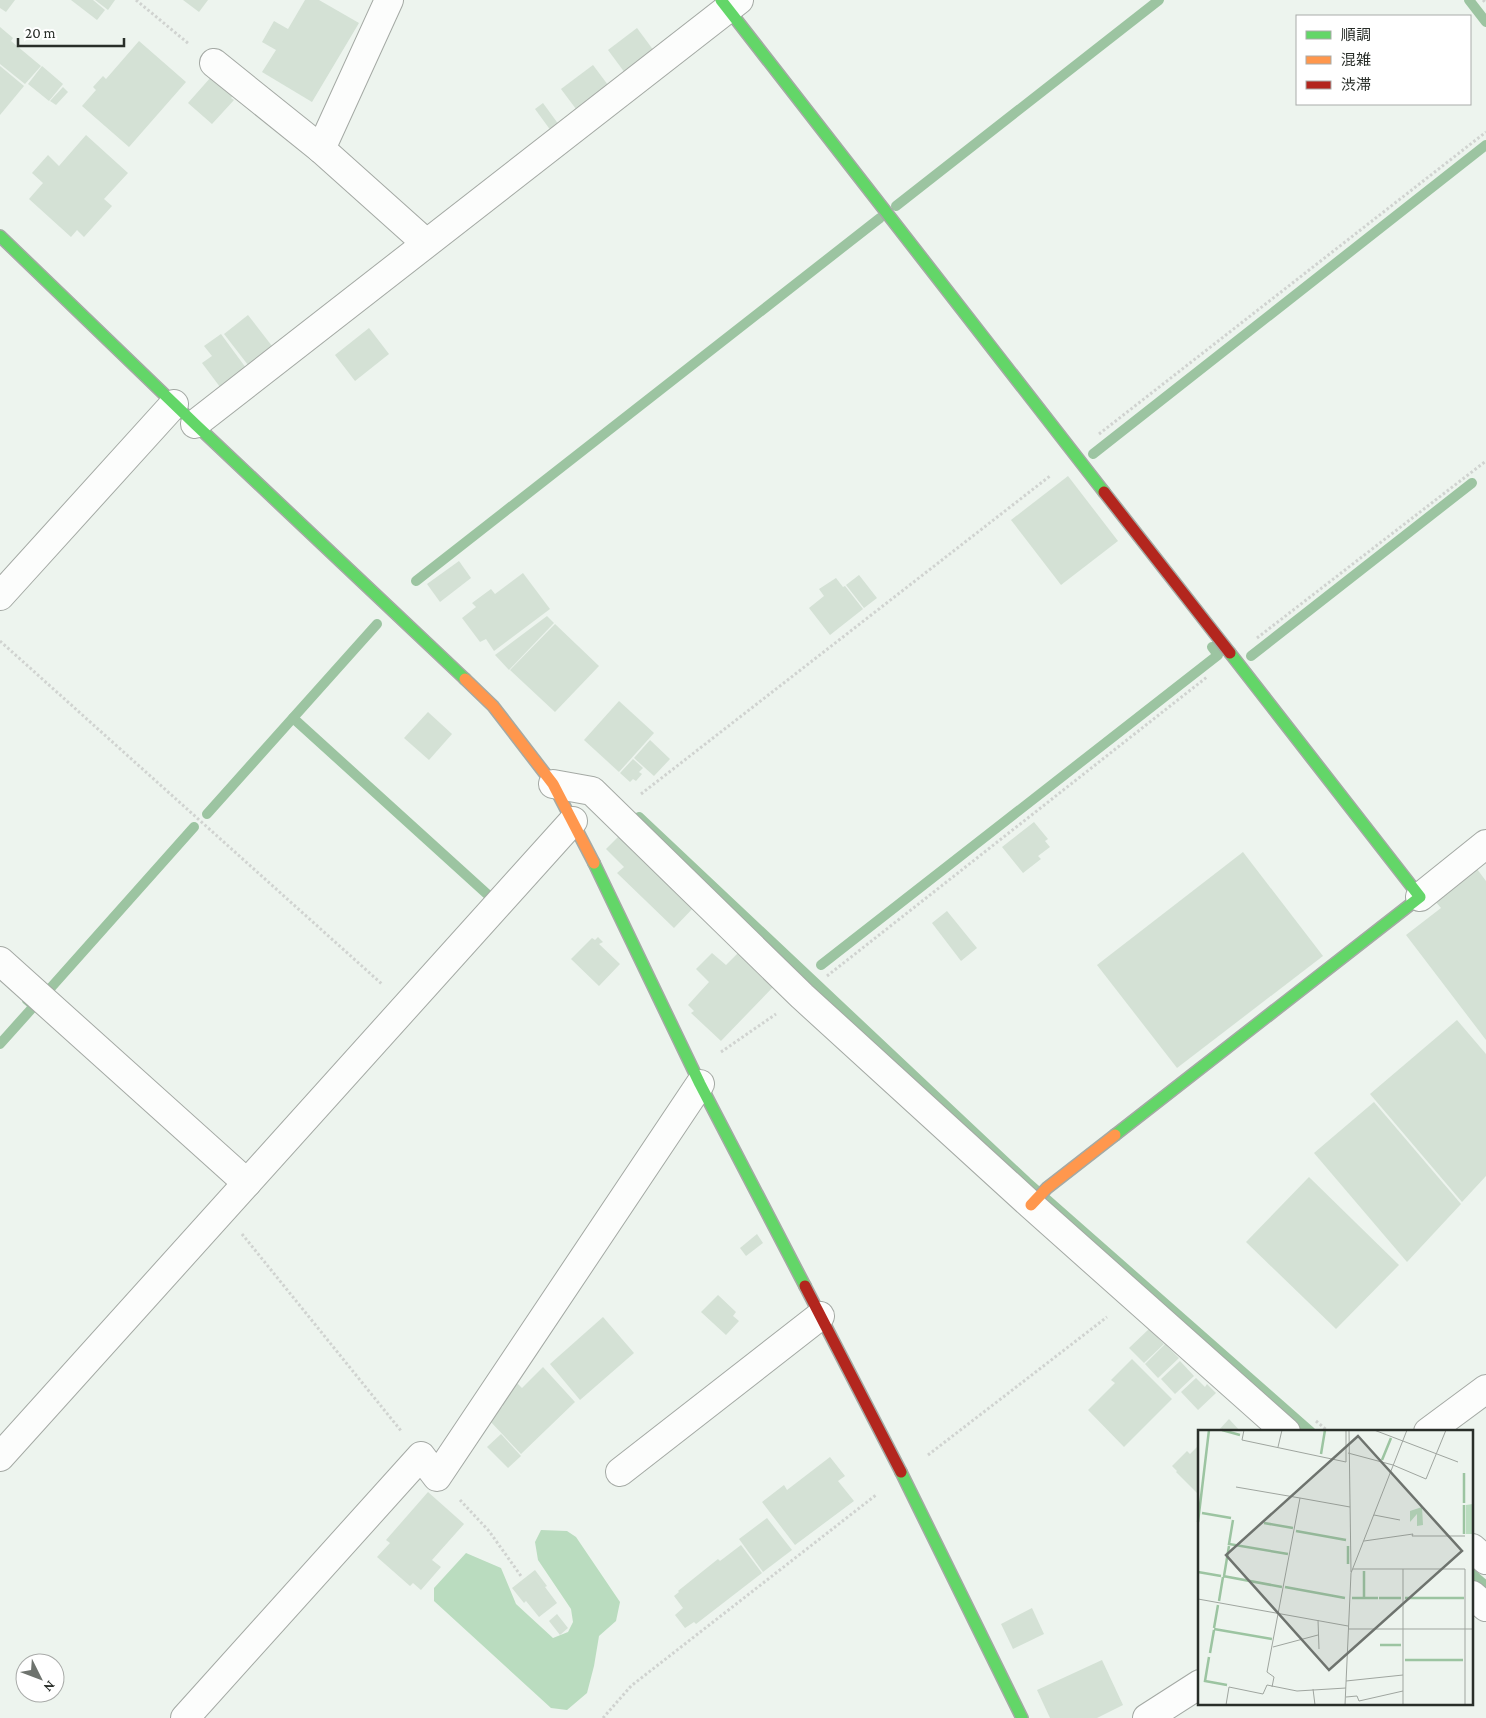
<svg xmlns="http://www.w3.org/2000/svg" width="1486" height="1718" font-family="'Crimson Pro','Noto Sans JP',serif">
	<rect width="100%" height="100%" fill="#edf4ee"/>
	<path fill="#badcbf" d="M541,1530l26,1 9,6 44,65 -4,19 -17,15 -5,30 -7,27 -20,17 -16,-2 -117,-107v-13l32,-35 35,15 15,36 37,34 15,-6 5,-10 -2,-13 -33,-49 -3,-18z"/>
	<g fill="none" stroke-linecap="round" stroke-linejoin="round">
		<g stroke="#9cc4a1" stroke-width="10">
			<path d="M1469,0l17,22"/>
			<path d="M896,206l263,-206"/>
			<path d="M1093,454l393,-309"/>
			<path d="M416,581l464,-363"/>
			<path d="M1251,656l221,-173"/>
			<path d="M293,718l194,176"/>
			<path d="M207,814l170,-190"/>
			<path d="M639,817l388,365 284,250"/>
			<path d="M821,965l397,-310 -6,-8"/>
			<path d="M47,992l147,-165"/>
			<path d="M0,1044l34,-38 -7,-6"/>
			<path d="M1472,1574l14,12"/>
		</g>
	</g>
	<g fill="#d4e1d5">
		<path d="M0,0h15l-9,12 -6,-4z"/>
		<path d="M71,0h22l12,10 -8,10z"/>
		<path d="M95,0h20l-7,10z"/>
		<path d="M183,0h25l-9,12z"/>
		<path d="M305,0h14l40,23 -47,79 -50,-30 14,-22 -14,-8 12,-21 14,8z"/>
		<path d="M0,27l13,11 -2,3 30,25 -16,18 -25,-20z"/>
		<path d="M637,28l20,27 -29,22 -20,-27z"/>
		<path d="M139,41l47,41 -57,65 -47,-41 14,-16 -3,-3 10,-11 3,3z"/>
		<path d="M593,65l18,24 -32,24 -18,-24z"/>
		<path d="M0,66l24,20 -24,29z"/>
		<path d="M42,66l21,18 -14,17 -21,-17z"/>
		<path d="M211,77l22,19 -2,2 3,2 -22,24 -24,-21z"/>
		<path d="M63,87l5,5 -12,13 -6,-4z"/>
		<path d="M543,103l19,26 -8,6 -19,-26z"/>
		<path d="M86,135l42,38 -24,26 8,7 -28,31 -7,-7 -6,7 -42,-38 14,-16 -11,-10 16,-18 11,11z"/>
		<path d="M248,315l24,31 -24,19 -24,-31z"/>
		<path d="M369,328l20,26 -34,27 -20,-26z"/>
		<path d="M221,334l25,34 -26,19 -18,-24 10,-7 -8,-10z"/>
		<path d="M1068,476l50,65 -57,44 -50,-65z"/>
		<path d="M459,561l12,17 -31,24 -13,-18z"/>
		<path d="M523,573l27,36 -56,42 -8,-12 -6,3 -18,-24 14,-11 -4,-4 19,-14 4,5z"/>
		<path d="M859,575l18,23 -13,10 -18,-23z"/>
		<path d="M836,578l7,9 2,-1 18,23 -33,26 -21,-27 15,-12 -5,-7z"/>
		<path d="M547,616l7,7 -45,47 -14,-15z"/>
		<path d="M555,624l44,42 -44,46 -45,-42z"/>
		<path d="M619,701l35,32 -35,39 -35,-32z"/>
		<path d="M428,712l24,22 -23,26 -25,-22z"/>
		<path d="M650,740l20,19 -16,17 -20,-18z"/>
		<path d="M633,759l10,9 -4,4 3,2 -6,7 -3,-2 -3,3 -10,-9z"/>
		<path d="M1034,822l14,17 -3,2 5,6 -12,9 3,3 -18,14 -21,-26z"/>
		<path d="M622,833l74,72 -22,23 -57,-55 7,-6 -18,-18z"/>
		<path d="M1243,852l80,104 -146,112 -80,-103z"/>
		<path d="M1477,869l9,12v159l-80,-105 35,-27 -6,-7z"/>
		<path d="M947,911l30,37 -16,13 -29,-38z"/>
		<path d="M598,937l5,5 -4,2 21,20 -21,22 -28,-27 21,-21 3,2z"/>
		<path d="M739,952l35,34 -53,55 -30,-28 3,-2 -6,-6 21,-23 -13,-13 16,-16 14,12z"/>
		<path d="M1457,1020l29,34v122l-24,26 -92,-108z"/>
		<path d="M1374,1102l87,102 -54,58 -93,-109z"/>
		<path d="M1309,1177l90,88 -63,64 -90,-87z"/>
		<path d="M757,1234l6,9 -17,13 -6,-8z"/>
		<path d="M718,1295l18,17 -3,4 6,5 -13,14 -25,-23z"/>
		<path d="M603,1317l31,36 -54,47 -30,-36z"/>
		<path d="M1149,1329l15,15 -20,19 -15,-15z"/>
		<path d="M1165,1344l14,14 -21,20 -13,-14z"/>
		<path d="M1132,1359l40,40 -48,48 -36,-37 27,-27 -4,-3z"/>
		<path d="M1180,1361l14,15 -19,18 -14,-15z"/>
		<path d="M543,1367l32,35 -54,52 -32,-34 14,-14 -6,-6 19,-18 6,6z"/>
		<path d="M1196,1378l9,9 2,-3 9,9 -18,17 -17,-18z"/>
		<path d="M1229,1419l12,13h-24z"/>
		<path d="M501,1434l20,22 -13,12 -21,-21z"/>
		<path d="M1200,1444v52l-24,-24 1,-1 -5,-5 15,-15 3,3z"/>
		<path d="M830,1457l15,19 -7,5 16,20 -59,44 -33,-43 22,-17 3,5z"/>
		<path d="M428,1492l36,32 -32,36 9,7 -20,23 -8,-7 -3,3 -33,-29 13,-14 -4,-3z"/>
		<path d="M767,1518l25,32 -29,22 -24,-33z"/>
		<path d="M741,1545l21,28 -66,51 -2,-2 -9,6 -10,-13 8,-7 -9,-12 5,-4 -1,-1 40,-32 2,2z"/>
		<path d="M535,1570l12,16 -2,1 12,16 -18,14 -13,-16 -2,2 -12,-15z"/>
		<path d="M1032,1608l12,26 -31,15 -12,-25z"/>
		<path d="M557,1614l11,14 -8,7 -11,-14z"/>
		<path d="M1102,1660l21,45 -26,13h-47l-13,-28z"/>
	</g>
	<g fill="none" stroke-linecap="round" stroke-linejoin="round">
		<g stroke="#a4a9a4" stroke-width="30">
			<g id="street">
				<path d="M214,63l107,86 105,94"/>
				<path d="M321,149l68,-149"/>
				<path d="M195,424l544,-424"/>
				<path d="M0,596l174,-192"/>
				<path d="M553,784l39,7 210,205 229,209 255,227"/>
				<path d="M1420,897l66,-53"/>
				<path d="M0,961l247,222"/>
				<path d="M1428,1432l58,-43"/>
				<path d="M0,1457l573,-636"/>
				<path d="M620,1472l200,-156"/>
				<path d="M1472,1548l14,12"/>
				<path d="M1472,1595l14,12"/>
				<path d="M185,1718l236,-262 16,21 263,-393"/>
				<path d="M1147,1718l53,-34"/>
			</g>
		</g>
		<g stroke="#a4a9a4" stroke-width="14">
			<g id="fast">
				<path d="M721,0l383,492"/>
				<path d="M0,236l195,188 270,255"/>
				<path d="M594,863l106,221 105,202"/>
				<path d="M1115,1135l305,-238 -190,-244"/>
				<path d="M901,1472l121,246"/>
			</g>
		</g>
		<g stroke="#a4a9a4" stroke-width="14">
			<g id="slow">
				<path d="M465,679l28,27 60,78 41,79"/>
				<path d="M1031,1205l16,-17 68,-53"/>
			</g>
		</g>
		<g stroke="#a4a9a4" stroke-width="14">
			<g id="jam">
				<path d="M1104,492l126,161"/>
				<path d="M805,1286l96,186"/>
			</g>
		</g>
		<g stroke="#d0d3d0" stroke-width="3" stroke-dasharray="2.5 2.5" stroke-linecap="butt">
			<path d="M136,0l53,44"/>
			<path d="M1483,0l3,3"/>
			<path d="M1099,434l387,-302"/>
			<path d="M1257,638l229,-177"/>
			<path d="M0,641l383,344"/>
			<path d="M641,794l409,-318"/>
			<path d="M827,976l380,-299"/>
			<path d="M721,1052l55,-38"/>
			<path d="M242,1234l160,198"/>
			<path d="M1316,1421l13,11"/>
			<path d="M928,1455l179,-138"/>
			<path d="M460,1500l29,31 32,45"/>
			<path d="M603,1718l28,-32 245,-191"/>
		</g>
		<use href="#street" stroke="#fcfdfc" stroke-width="28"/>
		<use href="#fast" stroke="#63d668" stroke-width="11"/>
		<use href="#slow" stroke="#ff974d" stroke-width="11"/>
		<use href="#jam" stroke="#b3261e" stroke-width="11"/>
	</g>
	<g transform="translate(1198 1430)">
		<rect width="275" height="275" fill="#edf4ee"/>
		<path d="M275,74v30h-7v-29zM224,77l1,18 -6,1v-12l-7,8v-11z" fill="#badcbf"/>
		<path fill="none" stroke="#9cc4a1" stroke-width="2.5" d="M24,0l18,5M123,24l4,-24M184,30l9,-22M266,43v30M4,83l29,5M35,90l-4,24 59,10M0,92l11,-92M66,93l29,5M98,101l50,9M266,104v-29M150,134v-18M0,142l23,4M25,146l59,11M26,146l5,-30M87,157l60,11M154,168h26M166,168v-27M181,168h22M207,168h59M21,171l4,-24M16,198l4,-23M16,199l58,10M182,215h21M12,223l4,-23M11,227l-4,24 22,4M207,230h58"/>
		<path fill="none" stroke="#9fa59f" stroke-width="1" d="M46,0l-2,10 104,22v-32M151,0l2,142M176,0l84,32M80,17l4,-17M150,23l45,12 33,14 20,-49M38,57l64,11M176,85l26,5M166,111l49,-7 -1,2h53M155,139h112v136M0,169l150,27M120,190l1,29M150,199h125M75,217l45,-12M148,251l57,-6M74,257l2,-10 -7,-5 33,-174 50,9M115,259l2,16M148,267l11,-1 2,5 44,-10M28,275l3,-18 34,7 4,-9 30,6 49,-3M147,275l6,-132 56,-143M205,275v-136"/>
		<path fill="#6e736e" fill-opacity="0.15" stroke="#6e736e" stroke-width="2.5" d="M160,6l104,115 -133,119 -103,-115z"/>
		<rect width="275" height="275" fill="none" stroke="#292e29" stroke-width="2.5"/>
	</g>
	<rect x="1296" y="15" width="175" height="90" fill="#ffffff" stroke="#a9aba9"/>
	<rect x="1306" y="31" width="25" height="8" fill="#63d668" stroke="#a9aba9"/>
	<text x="1341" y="40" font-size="15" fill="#292e29">順調</text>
	<rect x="1306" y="56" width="25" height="8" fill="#ff974d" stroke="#a9aba9"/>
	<text x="1341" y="65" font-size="15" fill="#292e29">混雑</text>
	<rect x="1306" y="81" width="25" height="8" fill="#b3261e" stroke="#a9aba9"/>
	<text x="1341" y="90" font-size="15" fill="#292e29">渋滞</text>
	<g transform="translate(40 1678) rotate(132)"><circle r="24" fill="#ffffff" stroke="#a9aba9"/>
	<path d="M0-4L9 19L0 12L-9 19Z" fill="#6e736e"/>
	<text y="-8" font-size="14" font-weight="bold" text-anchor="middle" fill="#292e29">N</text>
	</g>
	<path d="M18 38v8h106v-8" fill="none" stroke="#292e29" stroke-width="2.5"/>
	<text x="25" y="38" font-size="15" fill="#292e29" stroke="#ffffff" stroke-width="4" paint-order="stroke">20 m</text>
</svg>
